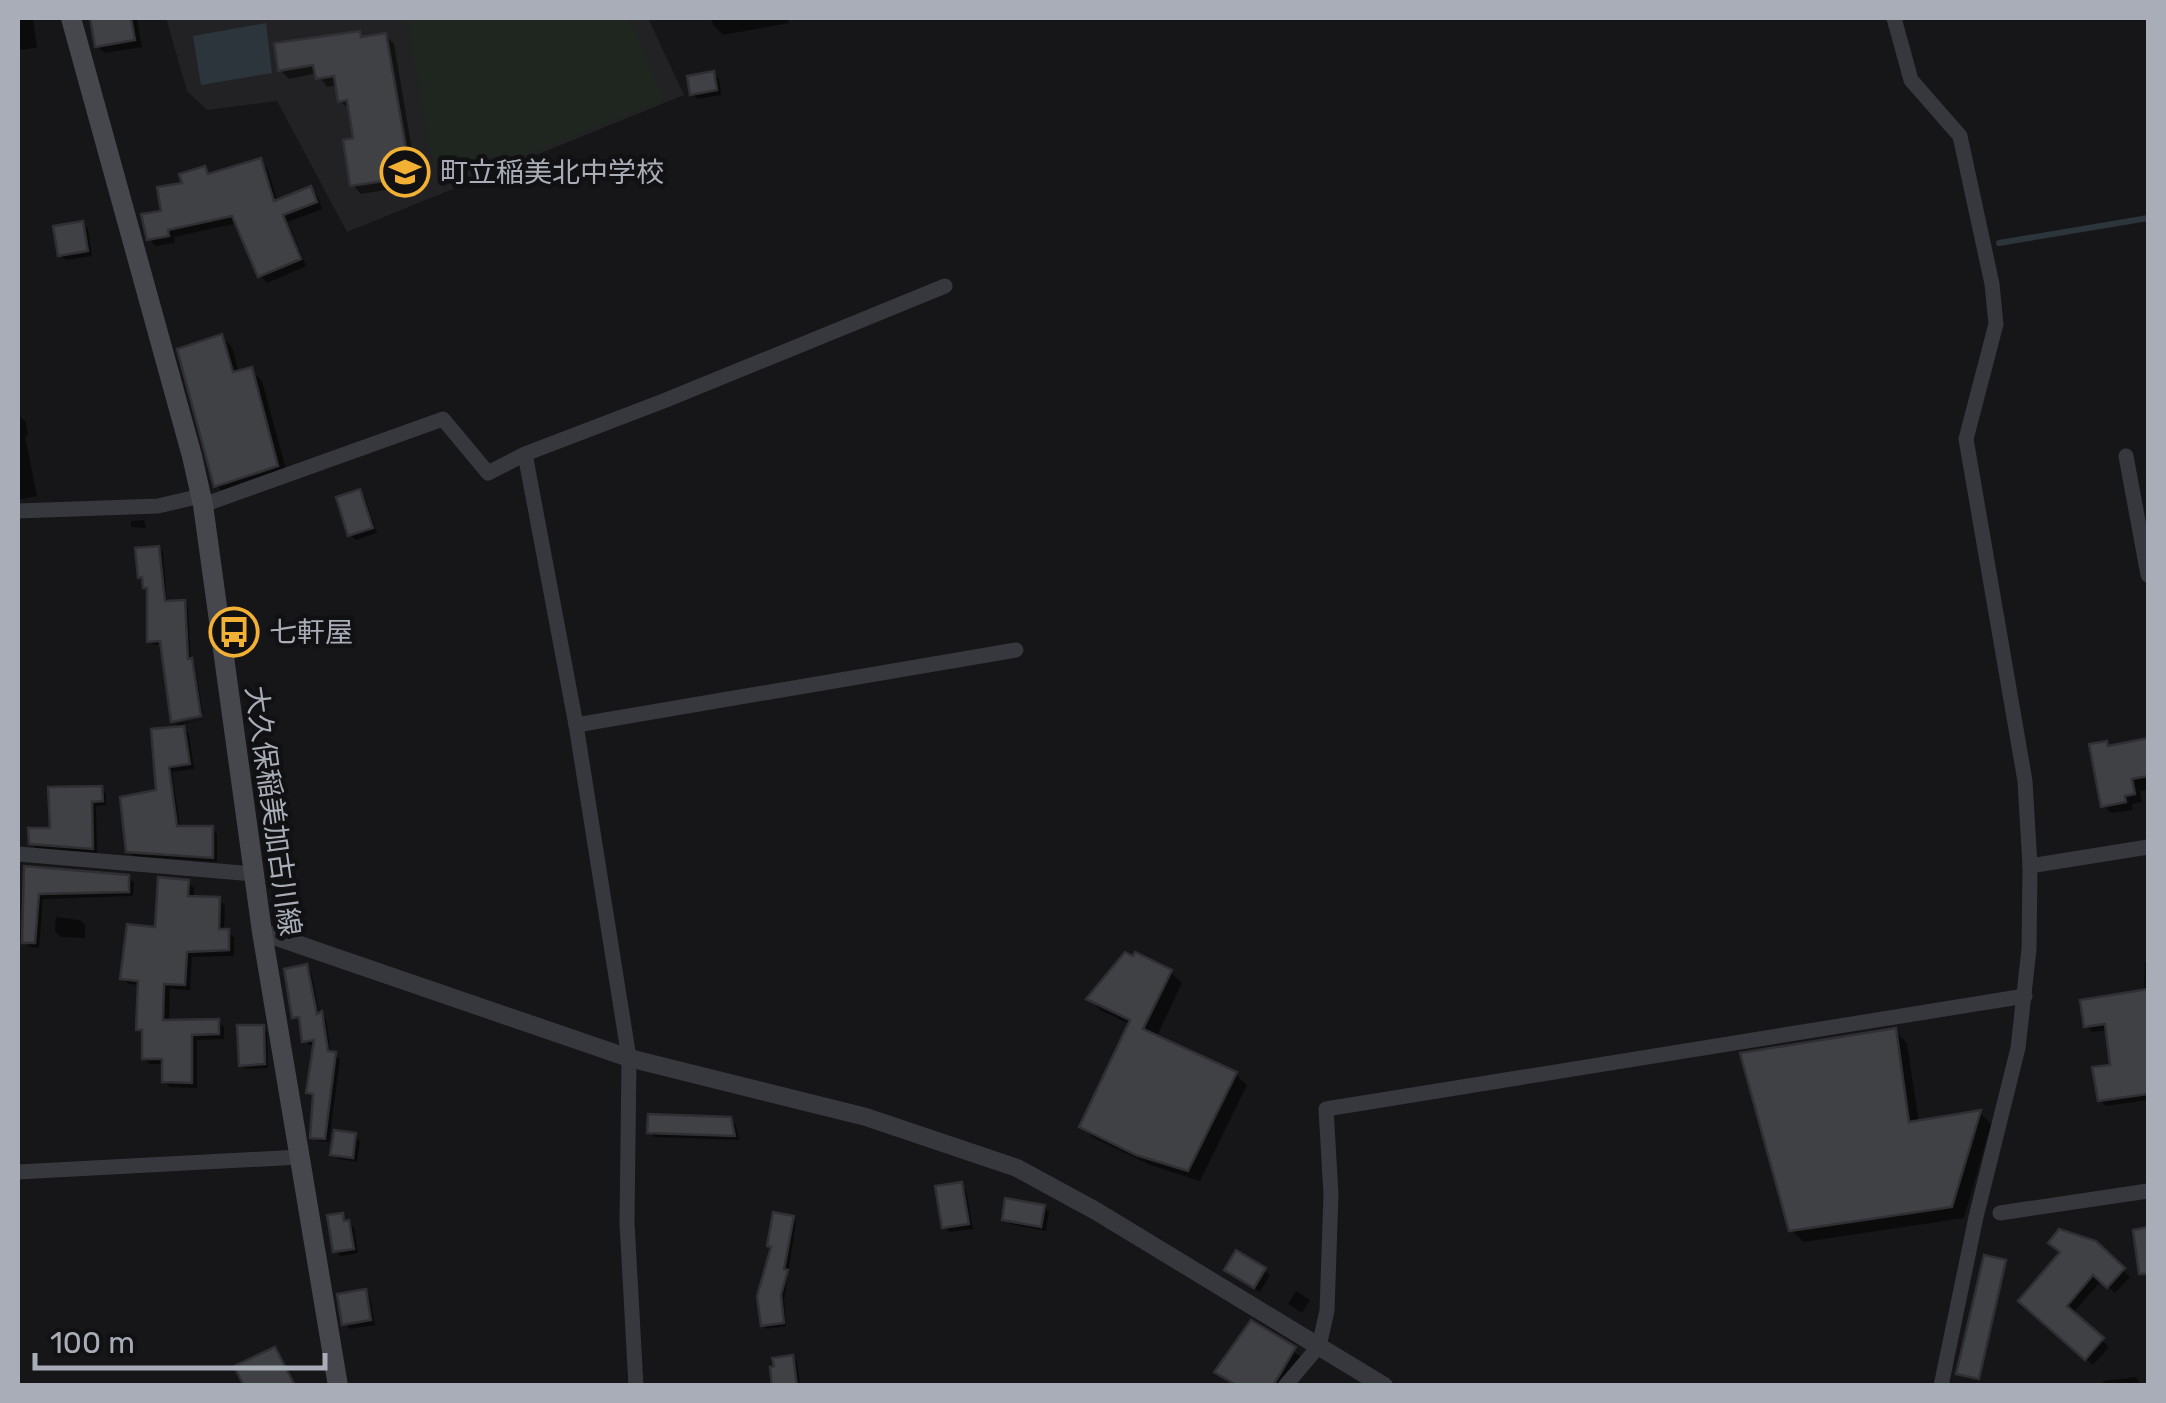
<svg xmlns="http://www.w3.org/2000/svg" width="2166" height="1403" font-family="Rubik,'Noto Sans JP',sans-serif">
	<rect width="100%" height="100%" fill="#161618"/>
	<path fill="#222225" d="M166,18h482l36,77 -337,137 -70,-131 -70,9 -20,-19z"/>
	<path fill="#1e261f" d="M407,18h222l36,82 -167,66 -5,-10 -31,9 -2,-6 -27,5z"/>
	<path fill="#2c353c" d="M266,23l6,50 -71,12 -8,-49z"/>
	<g fill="#0007">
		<path d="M18,18h15l4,30 -19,2z"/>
		<path d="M91,18h58l-12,1 5,28 -37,6 -8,-7z"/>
		<path d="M711,18h77l1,5 -66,12 -10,-10z"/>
		<path d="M359,34l5,5 21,-4 9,9 24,141 -57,9 -8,-9 3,-45 -7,-31 -9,-8 -2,-16 -11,2 -10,-14 -28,6 -9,-9z"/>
		<path d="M713,74l6,5 2,16 -23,4 -6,-5z"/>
		<path d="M260,161l7,7 11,34 33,-13 7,8 4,12 -34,13 18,44 -39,17 -7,-8 -22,-52 -64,14 1,6 -19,3 -7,-7 36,-54 19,-16 7,7z"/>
		<path d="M82,224l6,5 4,27 -26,4 -6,-5z"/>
		<path d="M221,336l11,11 7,26 12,-3 11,11 26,96 -61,20 -10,-11z"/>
		<path d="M18,415l8,7 2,13 -3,1 12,60 -19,4z"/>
		<path d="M360,492l5,5 12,36 -21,7 -6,-5z"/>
		<path d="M144,520l2,8 -15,-1v-6z"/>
		<path d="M158,548l5,4 4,51 17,-1 4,5 3,54 4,4 8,49 -30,6 -10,-76 -9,1 -5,-4v-50l-9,-14z"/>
		<path d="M204,719l-24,6 9,9 5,35 -22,3 8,56h32l5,6v28l-83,-6 -6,-5 31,-59 22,-64 -5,-4z"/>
		<path d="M2148,741v49l-8,1 2,11 -10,2 1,6 -22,3 -8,-8 3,-61 4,4z"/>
		<path d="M101,789l5,5v11l-10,1 1,47 -61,-5 -5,-5 21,-13z"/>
		<path d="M27,869l101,8 6,6 -1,13 -90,3 -4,49 -9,-1 -5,-5z"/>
		<path d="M188,882l6,6v11l25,1 6,6 -1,25 10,6v19l-42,1 -2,33 -20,-1 -1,33 49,-1 6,6v12l-27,1v48l-27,-1 -6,-6 1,-17h-15l-6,-6v-24l-5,-5 1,-44 -11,-1 -6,-6z"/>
		<path d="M56,917l24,3 5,5v13l-24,-1 -6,-6z"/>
		<path d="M2145,962h3v138l-42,6 -6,-6 13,-33 -5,-37 -16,2 -6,-6 58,-34z"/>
		<path d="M306,967l5,5 9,44 6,3 5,35 9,5 -11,83 -11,-1 -5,-4 1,-40 -5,-4 7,-49 -7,1 -4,-5 -3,-19 -7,-5z"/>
		<path d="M1170,972l12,11 -26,55 79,36 12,11 -47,96 -50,-16 -56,-27 -12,-11 48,-103 -30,-14 -11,-11z"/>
		<path d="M263,1027l4,5 1,36 -22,1 -5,-4z"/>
		<path d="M1895,1031l12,12 12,80 61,-10 11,11 -27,94 -160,24 -13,-12z"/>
		<path d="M730,1119l6,6 3,15 -84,-3 -5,-5z"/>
		<path d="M355,1136l5,5 -3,21 -18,-3 -6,-5z"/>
		<path d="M961,1184l5,6 7,39 -23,3 -6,-5z"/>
		<path d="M1044,1207l5,5 -3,19 -36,-7 -6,-5z"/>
		<path d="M342,1216l12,12 4,25 -17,3 -6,-5z"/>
		<path d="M793,1219l3,3 -12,78 2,26 -19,3 -4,-4z"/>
		<path d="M2095,1243l35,34 -15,16 -13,-13 -30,34 37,33 -16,18 -64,-57z"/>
		<path d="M2005,1263l-25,117 -19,-5z"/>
		<path d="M1264,1270l6,5 -10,17 -28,-17z"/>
		<path d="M1296,1291l14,9 -8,13 -14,-9z"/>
		<path d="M365,1292l5,6 5,27 -25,4 -6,-6z"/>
		<path d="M1251,1324l52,34 -16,28h-51l-18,-15z"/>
		<path d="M792,1357l5,5 3,24h-25l1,-18z"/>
		<path d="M2136,1377l5,9h-37l-1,-5z"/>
	</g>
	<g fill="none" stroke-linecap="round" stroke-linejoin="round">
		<path stroke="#2c353c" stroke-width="6" d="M1999,243l149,-25"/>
	</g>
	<g fill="#404145" stroke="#303034" stroke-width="2.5">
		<path d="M90,18h41l4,22 -40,7z"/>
		<path d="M360,31l1,6 25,-4 25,144 -61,9 -7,-46 10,-2 -6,-38 -9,2 -4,-26 -18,3 -3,-14 -35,6 -4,-28z"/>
		<path d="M714,71l3,19 -27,5 -3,-19z"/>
		<path d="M261,158l13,43 37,-15 6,16 -34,13 18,44 -43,18 -26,-61 -64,14 1,6 -22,4 -6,-26 20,-3 -4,-24 25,-4 -3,-9 26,-8 3,8z"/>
		<path d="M83,221l5,30 -30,5 -5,-30z"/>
		<path d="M222,334l11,38 19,-5 26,99 -64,21 -37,-138z"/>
		<path d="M360,489l13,39 -25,8 -12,-39z"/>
		<path d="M159,546l6,55 20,-1 3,59 4,-1 9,58 -30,6 -11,-81 -13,1v-54h-4l-1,-11 -4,1 -3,-30z"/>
		<path d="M184,726l6,38 -21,3 8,59h36v32l-87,-6 -6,-55 36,-7 -5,-61z"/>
		<path d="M2148,738v38l-16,3 3,15 -10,2 1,6 -25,5 -12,-63 18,-3 1,5z"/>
		<path d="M102,786l1,15 -11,1 1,47 -64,-5 -1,-16h22l-2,-41z"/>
		<path d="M24,866l105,9v17l-90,2 -4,49h-13z"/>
		<path d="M158,877l31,3 -1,16 32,1 -1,32h10v21l-42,2 -2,33 -21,-1 -1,36 56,-1v15l-27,1v48l-30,-1v-23h-20v-29h-6l2,-49 -18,-2 7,-55 28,3z"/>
		<path d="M1125,952l8,4 2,-4 37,18 -29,59 94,43 -49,99 -52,-16 -57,-28 51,-107 -44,-21z"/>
		<path d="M307,964l10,50 5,-3 6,40 8,1 -11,87 -15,-1 3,-44 -7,-1 8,-53 -12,2 -3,-25 -7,1 -8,-49z"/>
		<path d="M2148,989v105l-50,7 -6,-34 18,-2 -5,-41 -21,3 -4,-27z"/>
		<path d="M237,1025h27l1,39 -26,2z"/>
		<path d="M1896,1028l13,94 72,-12 -29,97 -163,24 -49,-178z"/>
		<path d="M648,1114l83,3 4,19 -88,-3z"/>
		<path d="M334,1130l22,3 -3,25 -23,-3z"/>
		<path d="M962,1182l7,42 -27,4 -7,-42z"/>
		<path d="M1005,1198l40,7 -4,22 -39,-7z"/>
		<path d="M773,1212l21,4 -10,53 4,1 -7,25 3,28 -23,3 -4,-30 14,-49 -4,-1z"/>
		<path d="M343,1213l1,8 5,-1 5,29 -21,3 -6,-37z"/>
		<path d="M2148,1227v47h-9l-6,-44z"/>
		<path d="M2059,1229l37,12 29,27 -18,20 -14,-13 -26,31 37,32 -19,22 -67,-59 42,-49 -12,-9z"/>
		<path d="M1236,1250l30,18 -12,20 -30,-18z"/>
		<path d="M1984,1255l22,5 -27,119 -23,-5z"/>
		<path d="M366,1289l5,31 -29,5 -5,-31z"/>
		<path d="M1251,1320l45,27 -23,39h-35l-24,-14z"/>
		<path d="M275,1347l20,39h-51l-10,-20z"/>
		<path d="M793,1355l4,31h-25l-2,-19 4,-1 -2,-8z"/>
	</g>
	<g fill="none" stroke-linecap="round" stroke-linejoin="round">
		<g stroke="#37383d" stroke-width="15">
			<path d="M1894,18l17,62 49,56 32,148 4,40 -30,115 59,342 5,85 -1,83 -11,99 -42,169 -35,169"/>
			<path d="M525,454l51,271 53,333 -2,165 9,163"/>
			<path d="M2126,456l22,119"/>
			<path d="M203,505l240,-86 45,54 37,-19 141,-54 279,-114"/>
			<path d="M18,511l140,-5 43,-10"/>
			<path d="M576,725l440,-75"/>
			<path d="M18,854l236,20"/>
			<path d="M2030,866l118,-19"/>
			<path d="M18,1172l282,-15"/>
			<path d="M2000,1213l148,-22"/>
			<path d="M1285,1386l34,-40 8,-35 4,-117 -5,-85 699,-113"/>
		</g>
		<path stroke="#37383d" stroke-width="18" d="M262,932l367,126 237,59 151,51 79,43 288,175"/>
		<path stroke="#45474d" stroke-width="20" d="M71,18l121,438 11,49 59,427 76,454"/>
	</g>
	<defs>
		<g id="school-ring" transform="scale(2.5)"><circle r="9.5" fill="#111113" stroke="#f2b134" stroke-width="1.5"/><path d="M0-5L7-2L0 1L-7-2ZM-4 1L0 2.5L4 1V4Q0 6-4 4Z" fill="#f2b134"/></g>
		<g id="bus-ring" transform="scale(2.5)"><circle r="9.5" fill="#111113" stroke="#f2b134" stroke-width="1.5"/><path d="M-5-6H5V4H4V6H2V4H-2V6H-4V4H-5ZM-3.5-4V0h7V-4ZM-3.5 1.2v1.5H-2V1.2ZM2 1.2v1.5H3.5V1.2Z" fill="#f2b134"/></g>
	</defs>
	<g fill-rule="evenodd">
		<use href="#school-ring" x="405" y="172"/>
		<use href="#bus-ring" x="234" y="632"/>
	</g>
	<g text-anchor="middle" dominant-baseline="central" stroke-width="9" stroke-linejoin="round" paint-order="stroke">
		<g font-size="28" fill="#a8adb8" stroke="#111113" text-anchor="start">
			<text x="440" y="172">町立稲美北中学校</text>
			<text x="269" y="632">七軒屋</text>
		</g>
		<g font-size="28" fill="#a8adb8" stroke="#111113">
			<text transform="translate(273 811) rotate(82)">大久保稲美加古川線</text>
		</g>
	</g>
	<rect width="2166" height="1403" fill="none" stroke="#a8adb8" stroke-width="40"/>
	<path d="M35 1353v15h290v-15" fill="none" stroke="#a8adb8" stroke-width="5"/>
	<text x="50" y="1353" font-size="30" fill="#a8adb8" stroke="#111113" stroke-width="8" paint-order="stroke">100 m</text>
</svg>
